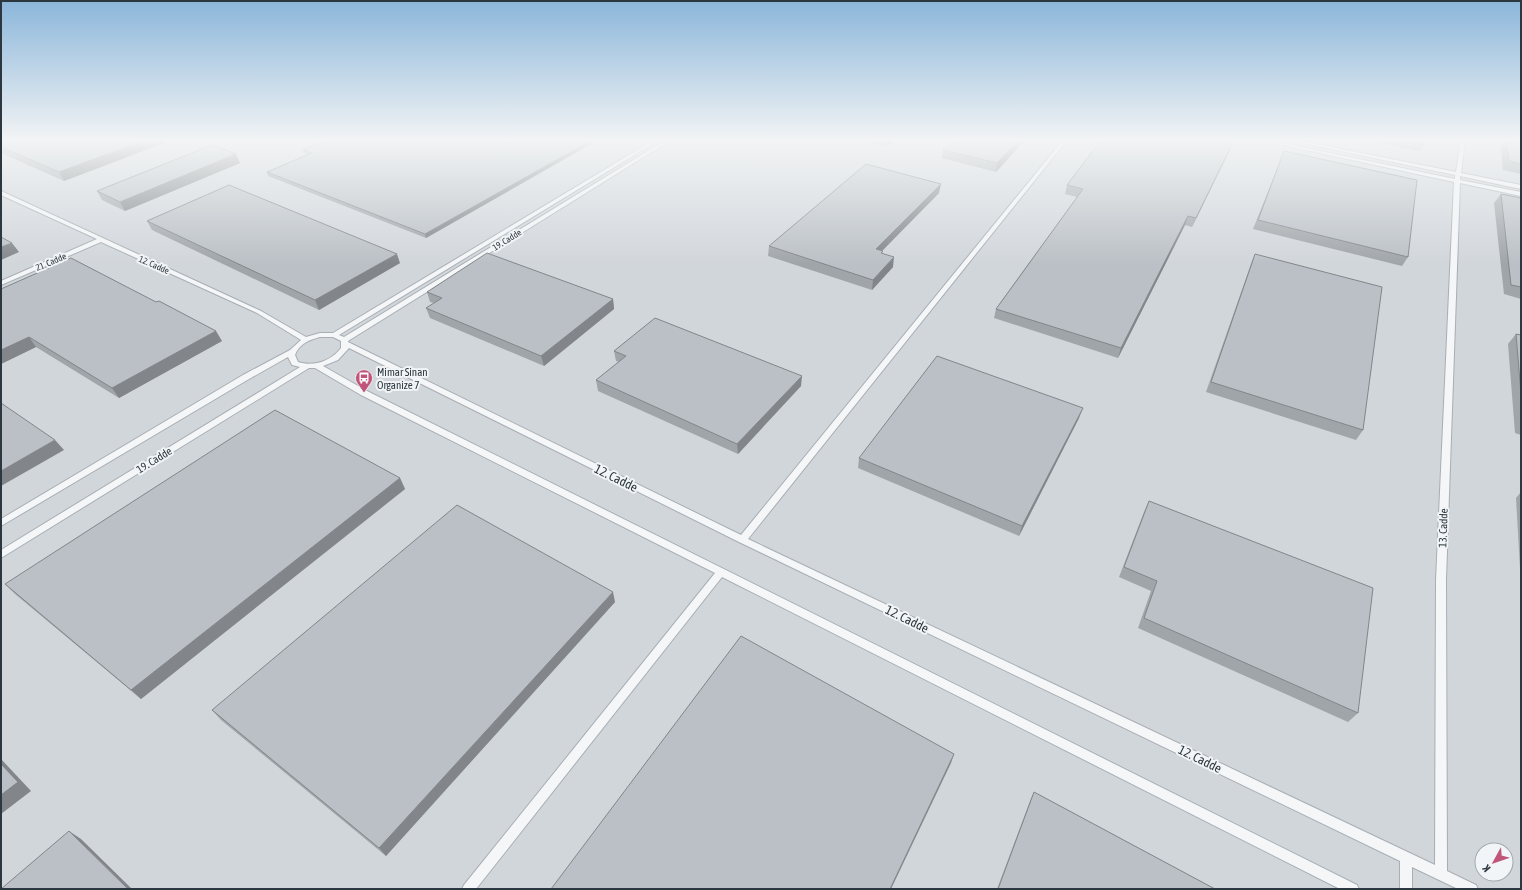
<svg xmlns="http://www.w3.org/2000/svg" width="1522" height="890" font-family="'Asap Condensed',sans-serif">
	<rect width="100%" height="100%" fill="#e2e6e9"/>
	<path fill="#d1d6db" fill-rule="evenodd" d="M1,140h1520v749h-1520zM1482,850h24v24h-24z"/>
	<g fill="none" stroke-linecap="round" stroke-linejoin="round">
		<g stroke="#a8aeb3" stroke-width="2">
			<path id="service" d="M654,140h5l-320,195 5,2 322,-197h5l-323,201v1l393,193 322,-395h4l-319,399 687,326 1,-285 18,-398 -194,-42h8l187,39v-4l-167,-35h8l160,32 5,-32h4l-4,33 60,12v4l-61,-13v4l61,12v4l-61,-13 -14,397 1,291 29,14 2,4h-20l-46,-22v22h-12v-28l-661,-319 -390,-194 -11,12 -15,6 44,25 990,494 2,4h-19l-618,-312 -246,312h-14l2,-4 251,-312 -354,-178 -46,-27h-6l-308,190v-8l299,-183 -8,-2 -4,-8 -39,22 -248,147v-7l242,-144 47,-25 11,-10 -44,-27 -156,-71 -100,43v-4l96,-42 -96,-44v-4l260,120 45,26 14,-4h13zM320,337h13l8,4v7c-10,13 -27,19 -43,14l-3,-7c4,-11 14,-15 25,-18z"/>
		</g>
		<use href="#service" fill="#f4f6f8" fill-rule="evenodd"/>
	</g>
	<g fill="#a0a5a9">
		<path d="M1,140h171l-108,41 -63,-28z"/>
		<path d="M326,140h272l-172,98 -158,-62 -1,-4 41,-18 -4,-1 -1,-3z"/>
		<path d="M859,140h37l-9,7z"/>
		<path d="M954,140h71l-29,32 -54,-14 1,-8z"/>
		<path d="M1362,140h64l-1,3 -5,8z"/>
		<path d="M1500,140h21v34l-18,-4z"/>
		<path d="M1231,148l-39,79 -7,-2 -67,133 -124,-40 2,-9 81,-112 -12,-3 2,-9z"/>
		<path d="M1284,151l124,106 -6,9 -149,-37z"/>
		<path d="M240,163l-115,48 -23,-11 -5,-9z"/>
		<path d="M939,193l-57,58 1,3 10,13 -21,23 -104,-34 1,-10z"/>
		<path d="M1501,194l20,4v101l-17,-5 -10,-91z"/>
		<path d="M147,221l253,42 -81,47 -167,-80z"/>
		<path d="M1255,254l108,176 -7,10 -150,-48 45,-128z"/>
		<path d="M1,289l221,52 -103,57 -83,-51 -35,17z"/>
		<path d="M427,292l186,7 1,10 -70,57 -114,-48 -4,-10 8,-5 -4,-1z"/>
		<path d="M1516,334l5,1v100l-6,-2 -7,-89z"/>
		<path d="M614,351l187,35 -63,68 -140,-63 -2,-11 23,-18 -3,-1z"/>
		<path d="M1079,418l-60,118 -161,-68 1,-10z"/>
		<path d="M400,478l5,11 -264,210 -126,-105 -10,-10z"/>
		<path d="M1521,492v94l-5,-88z"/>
		<path d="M1149,501l209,212 -10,9 -210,-94 13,-37 -32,-14 25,-65z"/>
		<path d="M615,602l-229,254 -165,-136 -9,-10z"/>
		<path d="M1034,792l181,97h-218l33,-88z"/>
	</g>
	<g fill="#82868a">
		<path d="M146,140h26l-108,41 -5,-9z"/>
		<path d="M592,140h6l-172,98 -1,-4z"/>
		<path d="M888,140h8l-9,7z"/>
		<path d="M1019,140h6l-29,32 1,-9z"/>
		<path d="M1234,140l-3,8 -39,79 4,-9z"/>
		<path d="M236,154l4,9 -115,48 -5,-9z"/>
		<path d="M941,184l-2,9 -64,65 1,-9z"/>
		<path d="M1188,216l-3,9 -67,133 3,-10z"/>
		<path d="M12,243l7,9 -18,8v-13z"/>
		<path d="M397,254l3,9 -81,47 -4,-10z"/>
		<path d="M894,257l-1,10 -21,23 1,-10z"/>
		<path d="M613,299l1,10 -70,57 -3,-10z"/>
		<path d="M216,331l6,10 -103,57 -7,-10z"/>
		<path d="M29,337l7,10 -35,17v-14z"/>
		<path d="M802,376l-1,10 -63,68 -1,-10z"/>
		<path d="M1083,408l-4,10 -60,118 3,-10z"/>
		<path d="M55,440l9,10 -63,36v-15z"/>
		<path d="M400,478l5,11 -264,210 -10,-9z"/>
		<path d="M613,592l2,10 -229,254 -7,-8z"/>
		<path d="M954,754l-3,9 -60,126h-1z"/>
		<path d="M1,759l30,32 -30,23z"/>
		<path d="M69,831l12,8 51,50h-4z"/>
	</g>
	<g fill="#bac0c5" stroke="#82868a">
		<path d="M1,140h145l-87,32 -58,-25z"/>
		<path d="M326,140h266l-167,94 -158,-62 45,-19 -9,-3z"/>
		<path d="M954,140h65l-22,23 -54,-13z"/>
		<path d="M1101,140h133l-38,78 -8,-2 -67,132 -125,-39 87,-120 -16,-4z"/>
		<path d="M1410,140h16l-1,3z"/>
		<path d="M1506,140h15v24l-12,-3z"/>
		<path d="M212,145l24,9 -116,48 -23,-11z"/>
		<path d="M1284,151l133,29 -9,77 -150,-37z"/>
		<path d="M866,164l75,20 -65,65 7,2 -2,2 13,4 -21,23 -104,-34z"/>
		<path d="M229,185l168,69 -82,46 -168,-79z"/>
		<path d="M1501,194l20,4v89l-10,-2z"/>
		<path d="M1,237l11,6 -11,4z"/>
		<path d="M487,253l126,46 -72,57 -115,-48 16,-10 -15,-6z"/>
		<path d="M1255,254l127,33 -19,143 -152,-48z"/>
		<path d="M71,258l85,44 3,-1 57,30 -104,57 -83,-51 -28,13v-61z"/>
		<path d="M655,318l147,58 -65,68 -141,-64 30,-24 -12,-5z"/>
		<path d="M1516,334l5,1v59z"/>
		<path d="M937,356l146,52 -61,118 -163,-68z"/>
		<path d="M1,403l54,37 -54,31z"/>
		<path d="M275,410l125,68 -269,212 -126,-106z"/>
		<path d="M1149,501l224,87 -15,125 -214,-95 13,-37 -33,-14z"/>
		<path d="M457,505l156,87 -234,256 -167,-138z"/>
		<path d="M741,636l213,118 -64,135h-339z"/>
		<path d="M1,764l17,18 -17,13z"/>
		<path d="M1034,792l181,97h-217z"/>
		<path d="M69,831l59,58h-127z"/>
	</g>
	<linearGradient id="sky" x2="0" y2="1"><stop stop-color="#8bb6da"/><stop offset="0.53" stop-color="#f2f4f5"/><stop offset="1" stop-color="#f2f4f5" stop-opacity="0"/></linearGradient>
	<rect width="1522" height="264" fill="url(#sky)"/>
	<defs>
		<g id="bus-pin" transform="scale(0.9)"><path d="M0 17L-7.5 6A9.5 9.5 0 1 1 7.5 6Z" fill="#c0557a" stroke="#f2f5f7"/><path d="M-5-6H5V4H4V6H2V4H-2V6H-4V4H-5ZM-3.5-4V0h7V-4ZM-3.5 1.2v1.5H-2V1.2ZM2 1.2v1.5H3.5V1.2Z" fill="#fff"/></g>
	</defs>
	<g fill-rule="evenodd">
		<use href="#bus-pin" x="364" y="378"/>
	</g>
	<g text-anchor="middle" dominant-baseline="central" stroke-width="4" stroke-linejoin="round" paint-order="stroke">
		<g font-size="9" fill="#2c373f" stroke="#f2f5f7">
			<text transform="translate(507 240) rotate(-32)">19. Cadde</text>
			<text transform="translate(51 262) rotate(-23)">21. Cadde</text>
			<text transform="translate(154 265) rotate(24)">12. Cadde</text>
		</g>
		<g font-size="11" fill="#2c373f" stroke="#f2f5f7" text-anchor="start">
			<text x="377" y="372">Mimar Sinan<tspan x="377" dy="13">Organize 7</tspan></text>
		</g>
		<g font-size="11" fill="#2c373f" stroke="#f2f5f7">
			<text transform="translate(154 460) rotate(-32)">19. Cadde</text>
			<text transform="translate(1443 528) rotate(-88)">13. Cadde</text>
		</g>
		<g font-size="13" fill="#2c373f" stroke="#f2f5f7">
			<text transform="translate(616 478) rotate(26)">12. Cadde</text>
			<text transform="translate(907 619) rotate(26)">12. Cadde</text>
			<text transform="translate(1200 759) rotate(26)">12. Cadde</text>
		</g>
	</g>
	<rect width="1522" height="890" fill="none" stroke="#2c373f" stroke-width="4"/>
	<g transform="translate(1494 862) rotate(230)"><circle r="19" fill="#f2f5f7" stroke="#a3a9ad"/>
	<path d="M0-3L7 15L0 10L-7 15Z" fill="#c0557a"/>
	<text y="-6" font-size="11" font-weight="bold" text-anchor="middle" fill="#2c373f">K</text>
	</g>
</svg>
